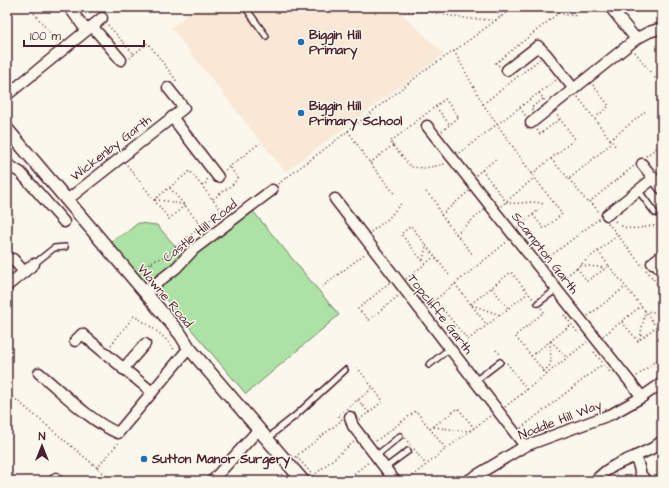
<svg xmlns="http://www.w3.org/2000/svg" width="669" height="488" font-family="'Architects Daughter',sans-serif">
	<rect width="100%" height="100%" fill="#fbf7ec"/>
	<filter id="ink" filterUnits="userSpaceOnUse"><feTurbulence type="fractalNoise" baseFrequency=".025" numOctaves="2"/><feDisplacementMap in="SourceGraphic" scale="8" xChannelSelector="R" yChannelSelector="G"/><feConvolveMatrix kernelMatrix="1 2 1 2 8 2 1 2 1" color-interpolation-filters="sRGB"/></filter>
	<g filter="url(#ink)">
		<path fill="#f8e8d5" d="M197,7h198l49,47 -159,118 -114,-144z"/>
		<g fill="#ace2a5" stroke="#7b8068">
			<path d="M252,210l87,105 -93,79 -90,-106 39,-36z"/>
			<path d="M138,223l19,2 19,22 5,9 -8,10 -27,20 -37,-44 18,-10z"/>
		</g>
		<g fill="none" stroke-linecap="round" stroke-linejoin="round">
			<g stroke="#4a1f2b" stroke-width="8">
				<g id="service">
					<path d="M245,7l21,29"/>
					<path d="M638,190l17,23"/>
					<path d="M652,263l10,12"/>
					<path d="M34,264l20,-16 11,-1"/>
					<path d="M538,303l19,-14"/>
					<path d="M429,365l21,-17"/>
					<path d="M475,381l25,-19"/>
					<path d="M268,440l8,-9 19,-15 50,-46"/>
					<path d="M376,456l24,-20"/>
					<path d="M385,468l23,-17"/>
				</g>
			</g>
			<g stroke="#4a1f2b" stroke-width="13">
				<g id="minor">
					<path d="M69,7l17,23"/>
					<path d="M610,7l26,32"/>
					<path d="M92,26l29,34"/>
					<path d="M507,70l31,-24 8,8 28,35"/>
					<path d="M7,95l95,-77"/>
					<path d="M172,117l46,60"/>
					<path d="M531,123l105,-84 13,-7 13,-4"/>
					<path d="M427,126l215,271"/>
					<path d="M7,164l14,9 43,49"/>
					<path d="M642,164l20,25"/>
					<path d="M335,199l190,247"/>
					<path d="M67,200l117,-92 -16,-20"/>
					<path d="M607,215l47,-37"/>
					<path d="M13,259l11,13"/>
					<path d="M652,263l10,-8"/>
					<path d="M7,286l27,-22"/>
					<path d="M145,292l31,-24 18,-19 78,-59"/>
					<path d="M75,341l7,-7 70,58"/>
					<path d="M123,369l22,-25"/>
					<path d="M39,373c22,18 52,49 79,60l71,-85"/>
					<path d="M350,417l3,9 42,55"/>
					<path d="M54,481l2,-3"/>
					<path d="M212,481l47,-52"/>
					<path d="M467,481l58,-35 87,-32 30,-17 20,-14"/>
					<path d="M595,481c13,-14 24,-18 41,-25"/>
					<path d="M646,481l-5,-6 -5,-19 17,-8 9,-7"/>
				</g>
			</g>
			<g stroke="#4a1f2b" stroke-width="15">
				<path id="tertiary" d="M7,129l174,206 8,13 114,133"/>
			</g>
			<g stroke="#4a1f2b" stroke-width="1.5" stroke-dasharray="1 3" stroke-linecap="butt">
				<path d="M29,7l29,36"/>
				<path d="M97,7l-2,2 2,2"/>
				<path d="M398,7l7,5 25,-1 9,3 32,5 26,1"/>
				<path d="M493,7l8,10"/>
				<path d="M558,7l5,7 11,2 11,-9"/>
				<path d="M83,10l4,4 8,-5"/>
				<path d="M108,25l26,29 -4,4"/>
				<path d="M454,51l29,53 49,70 30,40 -18,15 -11,-14"/>
				<path d="M635,52l27,35"/>
				<path d="M134,54l14,-11 28,37 -1,1"/>
				<path d="M499,66l-3,-3 65,-52"/>
				<path d="M593,85l16,21 -14,12"/>
				<path d="M539,93l6,8"/>
				<path d="M578,97l38,50"/>
				<path d="M483,104l57,-45"/>
				<path d="M436,107l14,18"/>
				<path d="M520,108l6,8"/>
				<path d="M532,110l-1,-2 12,-9"/>
				<path d="M537,130l3,4 20,-15"/>
				<path d="M348,131l22,32 24,30"/>
				<path d="M442,131l17,-14 -14,-18 -55,43 21,25 14,1 20,-4"/>
				<path d="M610,140l36,-29"/>
				<path d="M459,153l97,-73"/>
				<path d="M646,156l16,-12"/>
				<path d="M551,159l18,20 43,-36"/>
				<path d="M370,163l23,-18"/>
				<path d="M127,165l42,54 16,-14"/>
				<path d="M225,170l35,-27"/>
				<path d="M482,170l24,32c12,4 25,-3 37,2"/>
				<path d="M532,174l43,-35 -18,-24"/>
				<path d="M476,175l20,-16"/>
				<path d="M569,179l19,24 46,-37"/>
				<path d="M278,184l52,-39 94,-74 30,-20 60,-44"/>
				<path d="M202,186l4,-3 2,-5"/>
				<path d="M170,188l32,38"/>
				<path d="M426,192l9,9 6,14 32,40"/>
				<path d="M213,199l19,-14 6,-7 -8,-11"/>
				<path d="M154,200l36,-29 34,43"/>
				<path d="M155,200l12,1 18,4"/>
				<path d="M590,201l9,11"/>
				<path d="M501,206l33,-28"/>
				<path d="M441,215l28,-24"/>
				<path d="M615,221c14,14 31,4 47,4"/>
				<path d="M608,223l35,44"/>
				<path d="M518,228l21,-19"/>
				<path d="M371,232l17,-13 14,-17"/>
				<path d="M456,234l28,-24"/>
				<path d="M163,257l58,-46"/>
				<path d="M423,260l3,-14"/>
				<path d="M544,261l56,-43"/>
				<path d="M425,264l-24,-30 10,-8 38,49"/>
				<path d="M581,265l24,3"/>
				<path d="M609,266l37,46 10,15"/>
				<path d="M577,268l10,13 22,-15 -11,-15"/>
				<path d="M646,270l16,20"/>
				<path d="M139,271c10,-11 23,-13 37,-17"/>
				<path d="M151,276l1,-14"/>
				<path d="M406,279l28,-22"/>
				<path d="M560,281l58,-46"/>
				<path d="M389,283l-31,26 11,11 29,-24"/>
				<path d="M455,284l32,41"/>
				<path d="M322,287l44,-34"/>
				<path d="M492,288l16,20"/>
				<path d="M662,294v5"/>
				<path d="M435,300l33,40 60,-47"/>
				<path d="M471,304l40,-32 22,27"/>
				<path d="M472,305l28,10"/>
				<path d="M428,307l7,-7 73,-59"/>
				<path d="M541,308l3,4 -29,24 32,39"/>
				<path d="M564,315l15,19"/>
				<path d="M588,316l37,-29"/>
				<path d="M622,322l16,19 24,-19"/>
				<path d="M603,336l38,-30"/>
				<path d="M640,339l5,-28 17,2"/>
				<path d="M551,341l16,17"/>
				<path d="M111,345l23,-29c15,9 32,20 41,35"/>
				<path d="M496,350l5,5"/>
				<path d="M594,352l19,24"/>
				<path d="M531,356l40,-31"/>
				<path d="M507,363l20,27"/>
				<path d="M357,367l26,34 -24,19"/>
				<path d="M543,371l6,-4 2,-6 -1,-19"/>
				<path d="M637,376l25,-20"/>
				<path d="M7,392l106,89"/>
				<path d="M358,400l11,13"/>
				<path d="M505,407l82,-65"/>
				<path d="M346,409l27,-21"/>
				<path d="M434,427l30,4 8,-1"/>
				<path d="M521,428l82,-64"/>
				<path d="M430,429l28,-21 16,20"/>
				<path d="M405,438l5,7"/>
				<path d="M376,441l40,-30 30,38 44,-33"/>
				<path d="M414,449l12,16"/>
				<path d="M295,457l47,-37 -4,-5 5,-4"/>
				<path d="M297,457l21,24"/>
				<path d="M97,468l22,-26"/>
				<path d="M313,476l42,-35"/>
				<path d="M96,481l7,-8"/>
				<path d="M276,481l12,-3"/>
				<path d="M276,481l7,-8"/>
				<path d="M345,481l25,-20"/>
				<path d="M406,481l40,-32"/>
			</g>
			<use href="#service" stroke="#fbf7ec" stroke-width="5"/>
			<use href="#minor" stroke="#fbf7ec" stroke-width="10"/>
			<use href="#tertiary" stroke="#fbf7ec" stroke-width="12"/>
		</g>
	</g>
	<g fill="#1f6fb2" stroke="#fbf7ec" stroke-width="1.5">
		<circle cx="301" cy="42" r="4"/>
		<circle cx="301" cy="113" r="4"/>
		<circle cx="144" cy="459" r="4"/>
	</g>
	<g text-anchor="middle" dominant-baseline="central" stroke-width="3" stroke-linejoin="round" paint-order="stroke">
		<g font-size="13" font-weight="bold" fill="#4a1f2b" stroke="#fbf7ec" text-anchor="start">
			<text x="309" y="35">Biggin Hill<tspan x="309" dy="15">Primary</tspan></text>
			<text x="309" y="106">Biggin Hill<tspan x="309" dy="15">Primary School</tspan></text>
			<text x="152" y="459">Sutton Manor Surgery</text>
		</g>
		<g font-size="13" fill="#4a1f2b" stroke="#fbf7ec">
			<text transform="translate(111 148) rotate(-38)">Wickenby Garth</text>
			<text transform="translate(200 231) rotate(-39)">Castle Hill Road</text>
			<text transform="translate(545 253) rotate(52)">Scampton Garth</text>
			<text transform="translate(165 296) rotate(50)">Wawne Road</text>
			<text transform="translate(440 314) rotate(52)">Topcliffe Garth</text>
			<text transform="translate(560 420) rotate(-21)">Noddle Hill Way</text>
		</g>
	</g>
	<rect width="669" height="488" fill="none" stroke="#fbf7ec" stroke-width="24"/>
	<rect x="12" y="12" width="645" height="464" fill="none" stroke="#4a1f2b" stroke-width="1.5" filter="url(#ink)"/>
	<g transform="translate(42 446)" stroke="#fbf7ec" stroke-width="3" paint-order="stroke">
	<path d="M0-3L7 15L0 10L-7 15Z" fill="#4a1f2b"/>
	<text y="-6" font-size="11" font-weight="bold" text-anchor="middle" fill="#4a1f2b">N</text>
	</g>
	<path d="M24 40v6h120v-6" fill="none" stroke="#4a1f2b" stroke-width="2"/>
	<text x="30" y="40" font-size="12" fill="#4a1f2b" stroke="#fbf7ec" stroke-width="3" paint-order="stroke">100 m</text>
</svg>
